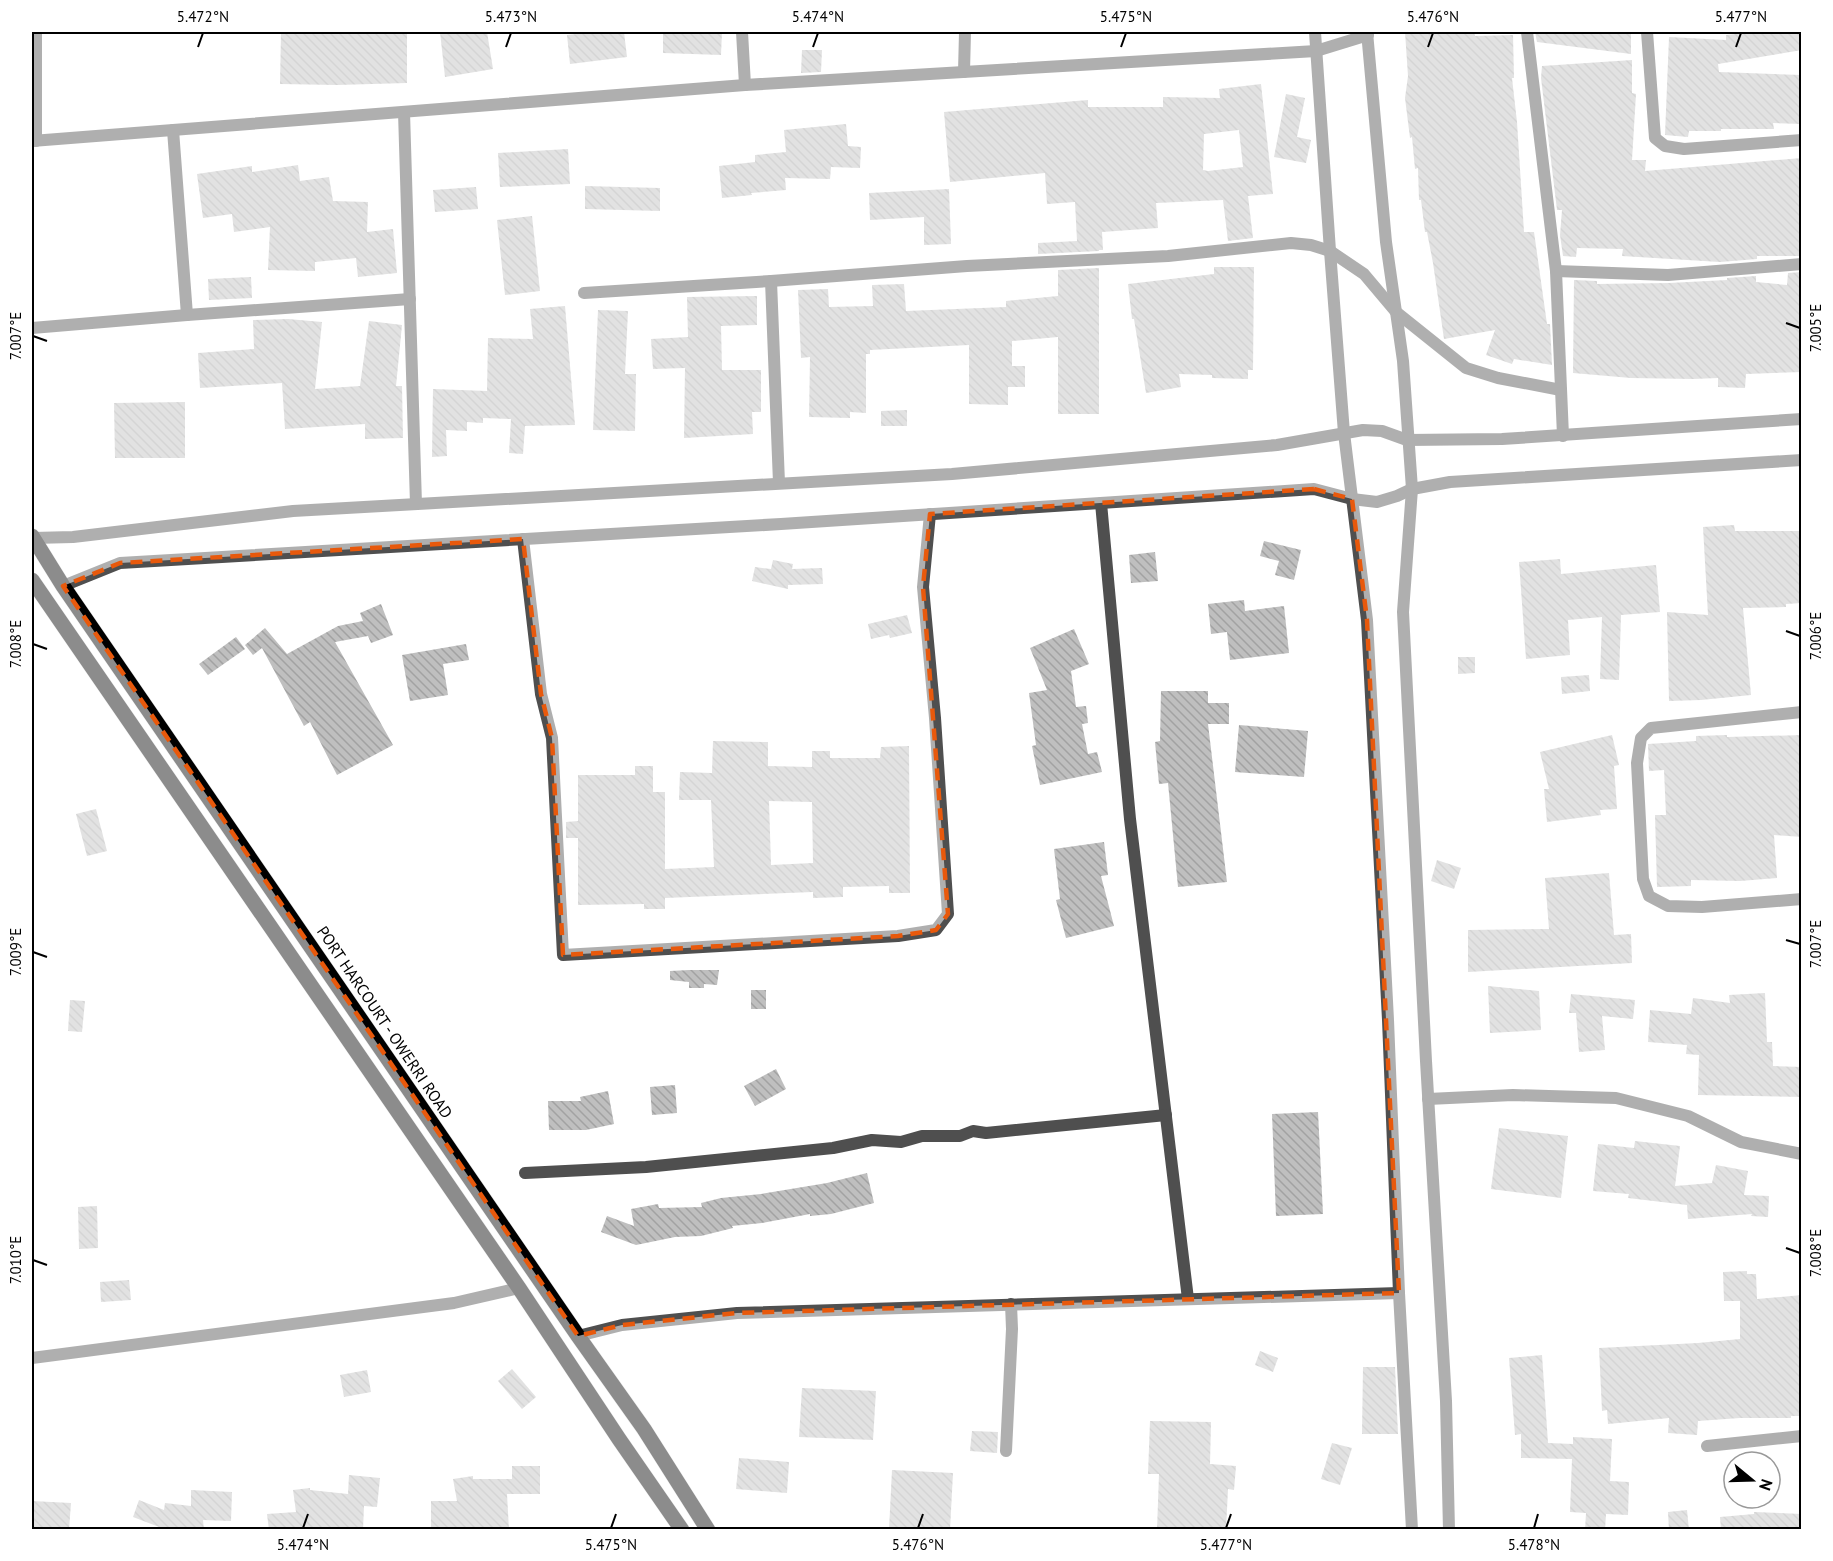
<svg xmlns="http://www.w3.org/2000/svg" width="1833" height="1561" font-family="'PT Sans',sans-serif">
	<defs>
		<pattern id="building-back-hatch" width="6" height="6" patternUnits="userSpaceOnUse" patternTransform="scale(1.5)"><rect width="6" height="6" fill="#bfbfbf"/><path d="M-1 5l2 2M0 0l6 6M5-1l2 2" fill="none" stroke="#a2a2a2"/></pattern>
	</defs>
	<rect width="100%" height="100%" fill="#fff"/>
	<g fill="url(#building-back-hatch)" fill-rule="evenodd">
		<path d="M281,32h126v51l-70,2 -57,-1z"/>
		<path d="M440,32h47l6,37 -48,8z"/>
		<path d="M596,32h28l3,25 -57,7 -3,-29z"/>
		<path d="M663,32h59l-1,23 -58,-2z"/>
		<path d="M1405,32h69l1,4 38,-1 1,43h-2l5,44 7,110h10l13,92h3l2,41 -38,-6 -2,5 -26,-9 9,-25 -51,9 -11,-76 -6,-31h-2l-4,-32h-2l-1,-32 -3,1 -3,-32 -2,1 -5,-40 3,-22z"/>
		<path d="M1535,32h96v22l-94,-12z"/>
		<path d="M1756,32h46v18l-84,14 1,8 83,3v49l-29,-1 1,6h-53v2h-32l-1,6 -23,-2 4,-98 57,3v-5z"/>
		<path d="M802,50h20l-1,22 -20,1z"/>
		<path d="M1632,60v33l4,1 -4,66h14l-1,11 157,-13v98h-45v3l-37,3 -98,-6 1,-7 -46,-1 -1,9 -13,-1 -3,-21 2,-25h-5l-16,-132 1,-12z"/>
		<path d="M1261,84l12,110 -25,2 5,42 -25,3 -5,-41 -67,3 2,25 -56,4 1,18h-4v1l-61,3v-11l39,-2 -2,-39 -28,2 -2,-31 -95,9 -6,-70 144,-12v7h75v-10l57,1 -1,-9zM1239,130l4,37 -35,4 -5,-1 1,-36z"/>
		<path d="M1286,94l19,4 -8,39 14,3 -5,23 -32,-6z"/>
		<path d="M846,124l2,22 13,1 -1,21 -29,-1 -1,12 -45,-1 1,12 -35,3 1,2 -30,3 -3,-32 36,-4v-7l31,-3 -2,-22z"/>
		<path d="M568,149l2,35 -70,3 -2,-34z"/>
		<path d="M298,165l2,16 29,-4 4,24 35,1 -1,30 26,-3 4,44 -39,4 -2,-19 -41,4v9l-47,-1 2,-43 -36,5 -2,-18 -29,4 -6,-44 55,-8v6z"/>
		<path d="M585,186l75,2v23l-75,-2z"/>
		<path d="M476,187l2,22 -43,3 -2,-22z"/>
		<path d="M949,189l2,55 -27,1v-28l-54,3 -1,-27z"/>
		<path d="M532,216l8,75 -35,4 -8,-75z"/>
		<path d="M1214,267h40l-1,103h-5v9l-36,-1v-3l-33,-1 2,13 -35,6 -12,-74h-2l-4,-35 86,-10z"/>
		<path d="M1099,268v146h-41v-77l-46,4v25h13v21h-17v18l-39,-1v-59l-99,5v4h-4v59l-16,-1v6l-41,-1 1,-60 -9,1 -3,-68 30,-1 1,18 44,-1 -1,-21 32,-1 2,27 100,-4v-6l52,-5v-26z"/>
		<path d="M1802,272v100l-56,2 -1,14 -27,-1v-9l-25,1 -62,-1 -58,-5 1,-93 23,1v3l72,-1 58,-3v-2l29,-2v6l31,3 1,-12z"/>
		<path d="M251,277l1,21 -43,2 -1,-21z"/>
		<path d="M757,296v29l-36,1 1,44h39v42h-9l1,22 -69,4 1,-70 -32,1 -2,-30 37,-2 -1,-40z"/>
		<path d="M565,306l10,119 -50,1 -2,28 -14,-1 2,-34 -28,-1v5l-16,-1v9l-21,-1 1,26 -15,1 1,-68 54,2 1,-53 45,1 -3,-30z"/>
		<path d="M598,310l30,1 -3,63h11l-1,57 -42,-1z"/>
		<path d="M288,319l34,3 -7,67 45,-3 9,-65 33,4 -6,61h6l1,52 -38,1v-15l-80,5 -3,-46 -82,5 -2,-35 56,-4 -1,-29z"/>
		<path d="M185,402v56h-70l-1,-55z"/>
		<path d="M907,410v16h-26v-15z"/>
		<path d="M1734,525l1,6h67v72l-16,1v3l-43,1 8,87 -50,5 -32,1 -2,-89 41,3 -5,-88z"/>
		<path d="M1264,541l37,9 -7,30 -19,-5 4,-14 -19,-5z"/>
		<path d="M1155,552l3,29 -27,2 -2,-28z"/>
		<path d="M1560,559l1,15 95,-9 4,47 -39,3 -2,65 -19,-1 2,-62 -34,3 2,35 -44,4 -7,-97z"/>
		<path d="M773,560l20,4 -1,5 30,-1 1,16 -35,1v4l-36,-8 3,-14 16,2z"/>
		<path d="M1244,600l1,11 39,-5 5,47 -59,7 -3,-28 -16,2 -3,-30z"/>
		<path d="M381,604l12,31 -22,8 -3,-7 -33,6 58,103 -56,30 -27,-53 -6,4 -42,-78 -9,7 -8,-10 20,-17 22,26 51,-28 25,-5 -3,-8z"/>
		<path d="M907,615l5,18 -22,5 -1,-3 -18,4 -3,-15z"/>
		<path d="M1074,629l15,35 -18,7 5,36 10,-1 2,17 -6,1 6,30 9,-2 5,20 -62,13 -8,-39 4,-1 -7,-52 18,-3 -17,-42z"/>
		<path d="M236,637l9,12 -37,26 -9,-11z"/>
		<path d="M466,644l3,16 -26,4 5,31 -38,6 -8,-46z"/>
		<path d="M1458,657h17v16l-17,1z"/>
		<path d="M1589,675l1,16 -28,3 -1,-17z"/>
		<path d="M1161,691h47v12h21v21h-21l19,158 -49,5 -10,-104 -9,1 -4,-42 5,-1z"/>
		<path d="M1239,725l69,6 -4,46 -69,-5z"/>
		<path d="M1612,735l7,30 -5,1 3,43 -17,1 1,5 -54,7 -3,-33h5l-9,-37z"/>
		<path d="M1727,735v2l75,-2v102l-28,-2 3,43 -37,3 -49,-1v6l-34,1 -2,-72h11l-2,-45 -15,1 -1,-27 48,-3v-5z"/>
		<path d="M713,741l55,1v24l44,1v-16h18v7h50l1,-11 28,-1 1,147h-21v-7l-46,1v10l-30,1v-6l-148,6v11h-21v-5l-66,1v-67h-12v-16l12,-1v-46h57v-9h18v26h12v77l49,-2 -3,-67h-32l1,-28 32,1zM769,801l43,1 1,61 -42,2z"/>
		<path d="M96,809l11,42 -20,5 -11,-42z"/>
		<path d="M1104,842l4,33 -7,1 13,50 -48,12 -10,-38 4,-1 -6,-50z"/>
		<path d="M1437,860l24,8 -7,21 -23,-8z"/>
		<path d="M1609,873l5,62 17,-1 1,29 -164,9v-42l81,-1 -4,-51z"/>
		<path d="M689,970h30l-2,15 -13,-1v4h-15v-6l-19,-2v-9z"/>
		<path d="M1488,986l51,5 2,39 -51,3z"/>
		<rect x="751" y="990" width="15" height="19"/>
		<path d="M1765,993l2,49h5l1,24 29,1v30l-104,-2 1,-40 -13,-1 1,-9 -39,-3 2,-32 41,4 2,-16 37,5 -1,-8z"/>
		<path d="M1571,994l64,6 -2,19 -31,-3 3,34 -26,2 -3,-39h-7z"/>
		<path d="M70,1000l15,1 -3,31 -14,-1z"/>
		<path d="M776,1069l10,20 -31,17 -11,-20z"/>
		<path d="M675,1085l2,28 -25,2 -2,-28z"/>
		<path d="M608,1091l6,33 -28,6h-37l-1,-29h33l-1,-4z"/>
		<path d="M1318,1112l5,102 -47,2 -4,-102z"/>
		<path d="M1499,1128l69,8 -7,62 -70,-9z"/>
		<path d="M1635,1141l45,5 -5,40 37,-3 4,-18 32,6 -4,24 25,1 -1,21 -17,-1 1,-2 -64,5 -1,-14 -59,-7 1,-4 -36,-3 5,-47 36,4z"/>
		<path d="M867,1173l7,30 -43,11 -21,2v-2l-48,9 -30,3 1,2 -32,8 -26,1 -39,8 -35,-13 6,-16 27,10 -3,-17 27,-5 1,4 43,-1 -1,-4 20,-5 40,-4 66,-11z"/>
		<path d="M97,1206l1,42 -19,1 -1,-42z"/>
		<path d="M1747,1271v3h9l1,25 45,-4v121h-11v2h-51l-42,3 -1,14 -29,-2 1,-15 -61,6 -1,-14 -5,1 -3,-63 99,-5 42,-4v-38h-16l-1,-29z"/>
		<path d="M129,1280l2,20 -30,2 -1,-20z"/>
		<path d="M1260,1351l18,7 -5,14 -18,-7z"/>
		<path d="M1542,1355l6,88 25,1v-7l39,2 -2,42 19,1 -1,33 -22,-1 -1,16h-20l1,-17 -16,-1 2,-53 -51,-1v-24l-6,1 -6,-77z"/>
		<path d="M1363,1367h32l3,67h-36z"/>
		<path d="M512,1369l24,28 -14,12 -24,-28z"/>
		<path d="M367,1370l4,22 -27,5 -4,-22z"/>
		<path d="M802,1388l74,3 -3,49 -74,-3z"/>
		<path d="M1150,1421l61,1 -1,42 26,2 -2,24 -6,-1 -2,41h-69l2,-56h-11z"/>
		<path d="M972,1431l26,1 -1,21 -27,-2z"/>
		<path d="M1332,1443l20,5 -12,37 -19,-6z"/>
		<path d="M739,1458l50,4 -2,31 -51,-4z"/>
		<path d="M512,1466h28v28h-33l2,36h-78v-29h26l-4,-22 20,-3v3h39z"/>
		<path d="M892,1470l61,3 -3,57h-61z"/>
		<path d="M349,1475l31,3 -3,29 -13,-1 -1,24h-94l-2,-16 29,-2 -3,-22 17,-2v2l38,4z"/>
		<path d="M191,1490l41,2 -1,29 -28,-1 1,10h-37l-34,-13 6,-17 25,10 1,-7 26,3z"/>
		<path d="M32,1501l39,2 -2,27h-37z"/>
		<path d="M1687,1510l2,20h-20l-1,-18z"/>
		<path d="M1754,1512l48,2v16h-81l-1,-13 34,-3z"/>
	</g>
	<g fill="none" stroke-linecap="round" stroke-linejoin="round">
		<g stroke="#dbdbdb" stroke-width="16">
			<g id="primary">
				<path d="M32,536l31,50 515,750 66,93 64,101"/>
				<path d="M32,580l487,708 100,151 63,91"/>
			</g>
		</g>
		<g stroke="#4f4f4f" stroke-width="12">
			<path d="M742,32l3,53"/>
			<path d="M1527,32l29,239 7,165"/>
			<path d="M1647,32l8,106 10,8 19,3 118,-9"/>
			<path d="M964,72l1,-40"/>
			<path d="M404,112l12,392"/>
			<path d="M173,130l14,185"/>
			<path d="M32,141l713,-56 571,-34 52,-16"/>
			<path d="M36,141v-109"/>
			<path d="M1556,271l112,4 134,-11"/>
			<path d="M771,281l8,202"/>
			<path d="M584,293l187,-12 196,-15 201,-10 123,-13 20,2 19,6 34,23 32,38 70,56 32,10 63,12"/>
			<path d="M32,328l155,-13 223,-16"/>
			<path d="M1101,503l29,316 58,480"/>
			<path d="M523,539l18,155 11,44 11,217 335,-19 38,-6 12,-16 -13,-196 -12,-131 7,-73"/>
			<path d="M1802,712l-151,16 -10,10 -4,25 6,116 6,17 19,10 34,1 100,-8"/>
			<path d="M1428,1099l85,-4 103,3 72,18 53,26 61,12"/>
			<path d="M525,1173l121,-6 187,-19 39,-8 29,2 21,-6h38l13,-5 13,2 180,-18"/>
			<path d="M578,1336l44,-11 115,-12 662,-20"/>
			<path d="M32,1358l422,-55 65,-15"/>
			<path d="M1707,1446l95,-10"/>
			<path d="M1006,1451l6,-122 -1,-25"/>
		</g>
		<g stroke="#4f4f4f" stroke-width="12">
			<path d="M1315,32l15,219 14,182 23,187 21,400 11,273 13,237"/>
			<path d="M1367,32l19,210 17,119 9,128 -9,123 23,449 20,340 3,129"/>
			<path d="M33,538l40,-1 220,-26 659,-37 325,-29 86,-15 19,1 25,9 95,-1 300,-20"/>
			<path d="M63,586l57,-23 661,-39 533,-35 38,10 25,3 20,-6 15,-7 38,-7 352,-22"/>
		</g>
		<use href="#primary" stroke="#000" stroke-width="15"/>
	</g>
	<path d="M0 0H1833V1561H0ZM1314,489l38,10 15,121 32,673 -662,20 -115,12 -44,11 -515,-750 57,-23 403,-24 18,155 11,44 11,217 335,-19 38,-6 12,-16 -25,-327 7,-73z" fill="#fff" fill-opacity=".55" fill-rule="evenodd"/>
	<path fill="none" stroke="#e8590c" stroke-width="4.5" stroke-dasharray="12 8" stroke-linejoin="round" d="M1314,489l38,10 15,121 32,673 -662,20 -115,12 -44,11 -515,-750 57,-23 403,-24 18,155 11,44 11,217 335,-19 38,-6 12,-16 -25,-327 7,-73z"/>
	<path fill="none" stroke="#000" stroke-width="2" d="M198,47l5,-14M506,47l5,-14M813,47l5,-14M1121,47l5,-14M1428,47l5,-14M1736,47l5,-14M1786,323l14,5M33,336l14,5M1786,631l14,5M33,644l14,5M1786,940l14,4M33,952l14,5M1786,1248l14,5M33,1260l14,5M303,1528l5,-14M611,1528l5,-14M918,1528l5,-14M1226,1528l5,-14M1534,1528l4,-14"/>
	<g text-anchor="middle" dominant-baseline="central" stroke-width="4.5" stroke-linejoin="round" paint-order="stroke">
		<g font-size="16" fill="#000" stroke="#fff">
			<text transform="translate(385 1022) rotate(56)">PORT HARCOURT - OWERRI ROAD</text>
		</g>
	</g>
	<rect width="1833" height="1561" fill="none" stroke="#ffffff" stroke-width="66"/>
	<g transform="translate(1752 1480) rotate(109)"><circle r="28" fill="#ffffff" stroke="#999999" stroke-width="1.5"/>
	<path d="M0-4.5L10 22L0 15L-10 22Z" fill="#000000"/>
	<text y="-9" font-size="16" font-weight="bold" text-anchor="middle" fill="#000000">N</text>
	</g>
	<rect x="33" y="33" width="1767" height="1495" fill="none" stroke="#000" stroke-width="2"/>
	<g font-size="15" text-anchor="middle" fill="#000">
		<text x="203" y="22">5.472°N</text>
		<text x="511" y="22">5.473°N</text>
		<text x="818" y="22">5.474°N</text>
		<text x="1126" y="22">5.475°N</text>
		<text x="1433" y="22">5.476°N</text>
		<text x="1741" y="22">5.477°N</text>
		<text transform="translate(1816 328) rotate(-90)" y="5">7.005°E</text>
		<text transform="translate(16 336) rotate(-90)" y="5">7.007°E</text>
		<text transform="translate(1816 636) rotate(-90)" y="5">7.006°E</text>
		<text transform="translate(16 644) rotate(-90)" y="5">7.008°E</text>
		<text transform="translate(1816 944) rotate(-90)" y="5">7.007°E</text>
		<text transform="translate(16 952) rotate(-90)" y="5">7.009°E</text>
		<text transform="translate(1816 1253) rotate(-90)" y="5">7.008°E</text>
		<text transform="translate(16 1260) rotate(-90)" y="5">7.010°E</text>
		<text x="303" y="1550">5.474°N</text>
		<text x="611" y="1550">5.475°N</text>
		<text x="918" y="1550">5.476°N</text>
		<text x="1226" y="1550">5.477°N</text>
		<text x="1534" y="1550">5.478°N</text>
	</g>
</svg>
